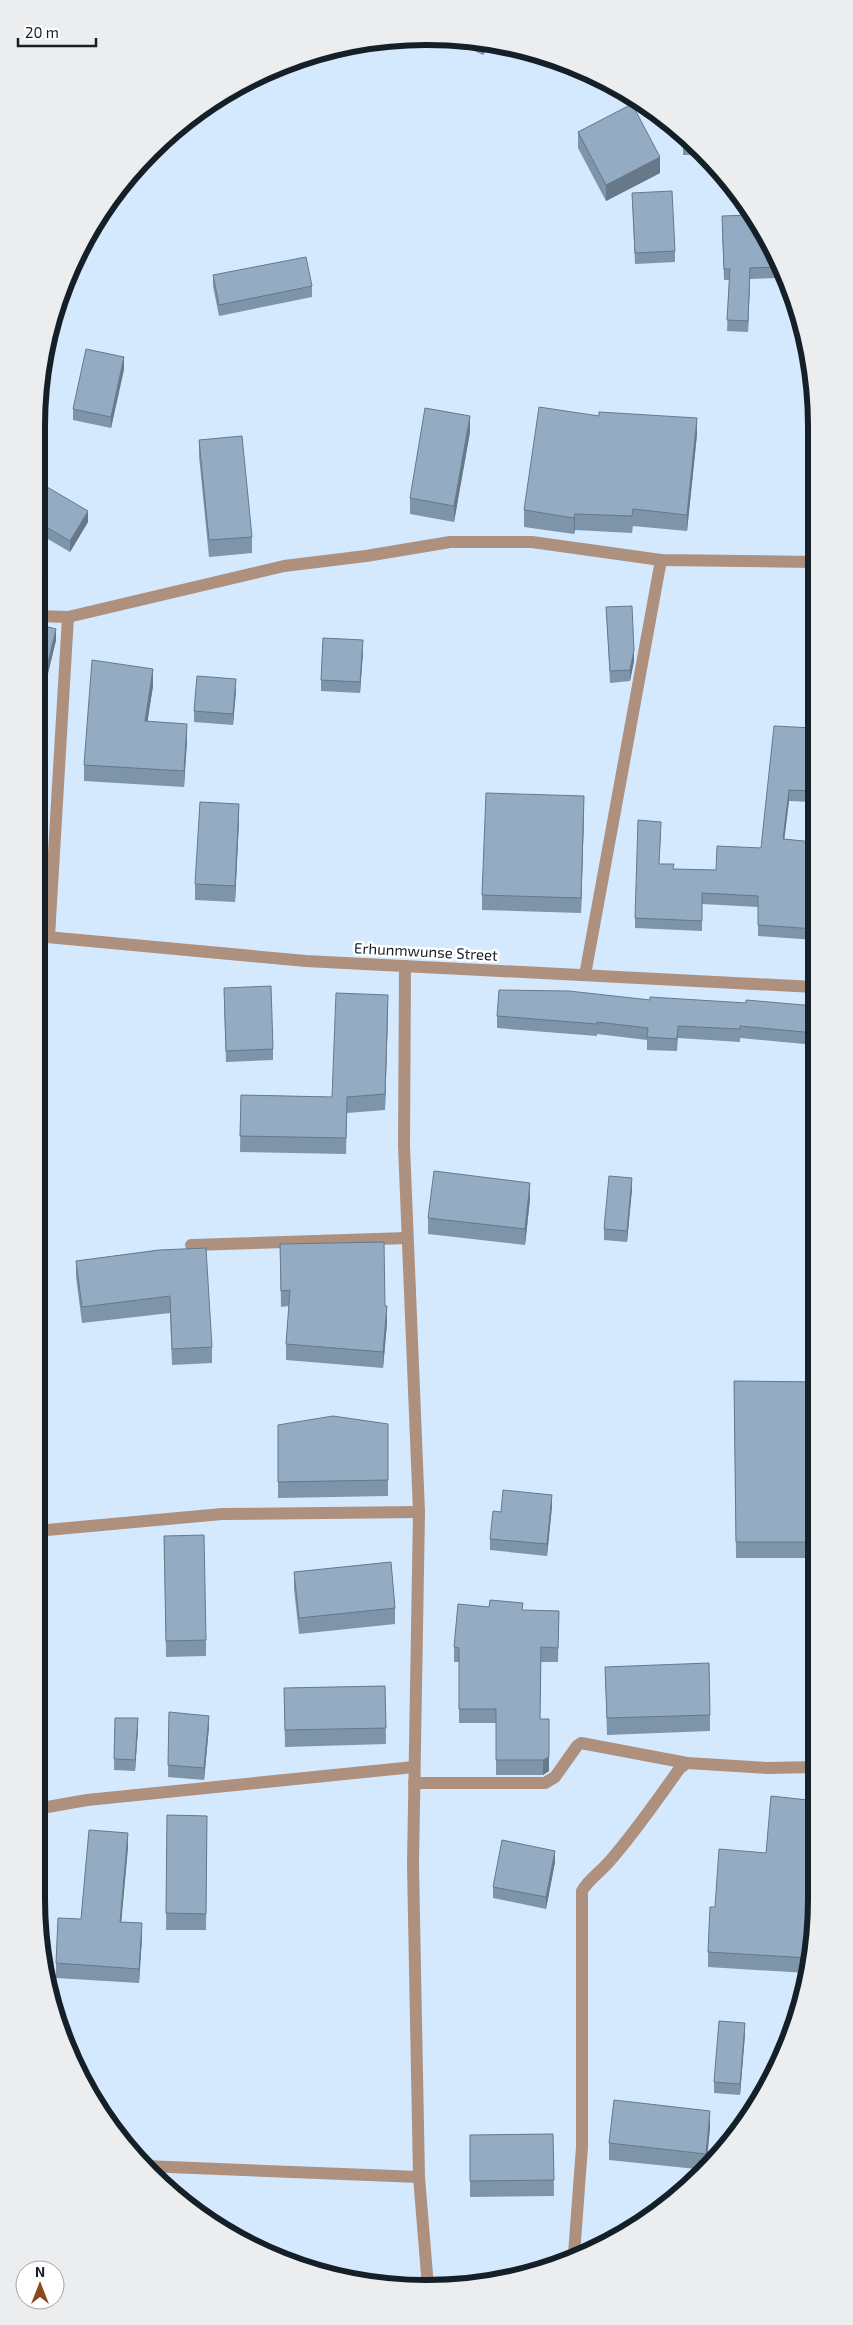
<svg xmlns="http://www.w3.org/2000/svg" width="853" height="2325" font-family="'Exo 2',sans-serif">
	<rect width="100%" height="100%" fill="#d4e9fd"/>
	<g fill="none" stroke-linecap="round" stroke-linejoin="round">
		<g stroke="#ae907f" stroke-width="12">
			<path d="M36,616l32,1 216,-51 82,-10 84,-14h82l129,18 153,2"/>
			<path d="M36,936l270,25 509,26"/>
			<path d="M49,937l19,-320"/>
			<path d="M405,966l-1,180 15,366 -6,352 6,313 9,110"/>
			<path d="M585,975l76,-415"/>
			<path d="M191,1245l216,-7"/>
			<path d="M36,1531l186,-17 197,-2"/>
			<path d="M414,1783h131l10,-6 22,-31 4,-3 106,20"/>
			<path d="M36,1809l51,-9 327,-33"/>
			<path d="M144,2166l275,11"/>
			<path d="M574,2254l8,-107v-256c6,-11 17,-18 26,-28 26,-29 49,-63 72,-95l7,-5 80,5 49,-1"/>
		</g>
	</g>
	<g fill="#7e94a9">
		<path d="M445,37h7l37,6 -6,12z"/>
		<path d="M179,126l-8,12 -4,-3 2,-2z"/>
		<path d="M578,132l82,41 -54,28 -28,-53z"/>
		<path d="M683,139l20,16h-20z"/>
		<path d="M632,193l43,58v11l-40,2z"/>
		<path d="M722,227l54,26v25l-26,1 -2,53 -21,-1 2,-51h-5z"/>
		<path d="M213,275l99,11v11l-93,19 -6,-30z"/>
		<path d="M124,369l-13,59 -38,-8v-11z"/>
		<path d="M470,432l-16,90 -44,-8v-16z"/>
		<path d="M697,434l-10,97 -54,-5 -1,7 -57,-3 -1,4 -50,-7v-17z"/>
		<path d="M199,440l53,97v16l-43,4 -10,-101z"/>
		<path d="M36,495l52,27 -18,30 -34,-20z"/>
		<path d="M606,607l28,54 -4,20 -20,2z"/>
		<path d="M36,624l20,16 -11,44 1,11 -3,38h3l-1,49h-9z"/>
		<path d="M363,651l-3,42 -39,-2v-11z"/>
		<path d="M153,686l-6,36 40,18 -3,47 -100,-6v-16z"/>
		<path d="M236,690l-3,35 -39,-3v-11z"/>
		<path d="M814,728v74l-25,-1 -5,38 30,3 1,98 -57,-4v-29l-56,-3v27l-67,-3v-10l26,-86 -2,32 14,5 43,1 45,-22z"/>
		<path d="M584,812l-3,101 -99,-3v-15z"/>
		<path d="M239,820l-4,82 -40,-2v-16z"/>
		<path d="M224,999l49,50v11l-47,2z"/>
		<path d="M650,1000l165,6v39l-75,-7v4l-62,-4 -1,13 -30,-1v-10l-50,-6v2l-100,-8v-12z"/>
		<path d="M388,1011l-3,99 -38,3 -1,41 -106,-2 1,-57 91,2z"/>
		<path d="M632,1189l-5,53 -23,-2v-11z"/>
		<path d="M530,1199l-5,46 -97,-11v-16z"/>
		<path d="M280,1244l105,62 2,17 -4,45 -97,-8v-16l3,-38 -8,1z"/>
		<path d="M159,1250l53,97v16l-40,2 -2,-52 -88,10 -6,-46v-16z"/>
		<path d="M734,1381l82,1v176h-80z"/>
		<path d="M388,1424v72l-110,2v-73z"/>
		<path d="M552,1506l-5,50 -57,-6v-11l11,-27z"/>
		<path d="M164,1536l42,104v16l-40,1z"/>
		<path d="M294,1572l101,36v16l-96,10 -5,-45z"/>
		<path d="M523,1610l36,1 -1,51h-17l-1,57 9,52 -6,4h-47v-52h-37v-61h-5v-15z"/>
		<path d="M605,1667l105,48v16l-103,4z"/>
		<path d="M385,1686l1,58 -101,3 -1,-59z"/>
		<path d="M169,1712l40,15 -5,53 -36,-3z"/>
		<path d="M115,1718l23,11 -3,42 -21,-1z"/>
		<path d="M167,1815l40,1 -1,114h-40z"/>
		<path d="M128,1847l-7,75 21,15 -3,46 -83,-5v-15l25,-44z"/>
		<path d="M555,1862l-9,47 -53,-11v-11z"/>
		<path d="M817,1898l-10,75 -99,-6v-15l7,-45z"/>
		<path d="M745,2034l-5,61 -26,-2v-11z"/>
		<path d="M710,2127l-4,43 -97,-10v-17z"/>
		<path d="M553,2134l1,62 -84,1v-62z"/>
	</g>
	<g fill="#677889">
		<path d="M483,42l6,1 -6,12z"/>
		<path d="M179,126l-8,12v-6z"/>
		<path d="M660,157v16l-54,28v-16z"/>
		<path d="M750,268v11l-2,53v-11z"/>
		<path d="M124,357v12l-13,59v-11z"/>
		<path d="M470,416v16l-16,90v-16z"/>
		<path d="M697,418v16l-10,97v-16z"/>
		<path d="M88,511v11l-18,30v-11z"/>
		<path d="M575,514v16l-1,4v-16z"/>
		<path d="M56,629v11l-13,55v-11z"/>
		<path d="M363,640v11l-3,42v-11z"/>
		<path d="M634,650v11l-4,20v-11z"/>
		<path d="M153,669v17l-8,52v-17z"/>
		<path d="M236,679v11l-3,35v-11z"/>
		<path d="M46,684v11l-3,49v-11z"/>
		<path d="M187,724v16l-3,47v-16z"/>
		<path d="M789,790v11l-6,49v-11z"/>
		<path d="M584,796v16l-3,101v-15z"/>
		<path d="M239,804v16l-4,82v-16z"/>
		<path d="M388,995v16l-3,99v-16z"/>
		<path d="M632,1178v11l-5,53v-11z"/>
		<path d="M530,1183v16l-5,46v-16z"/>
		<path d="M387,1306v17l-4,45v-16z"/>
		<path d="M552,1495v11l-5,50v-12z"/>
		<path d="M209,1716v11l-5,53v-12z"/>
		<path d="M138,1718v11l-3,42v-11z"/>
		<path d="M549,1719v52l-6,4v-15z"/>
		<path d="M128,1833v14l-8,89v-14z"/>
		<path d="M555,1851v11l-9,47v-12z"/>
		<path d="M142,1923v14l-3,46v-14z"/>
		<path d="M745,2023v11l-5,61v-11z"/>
		<path d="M710,2111v16l-4,43v-16z"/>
	</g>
	<g fill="#93acc4" stroke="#677889">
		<path d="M632,104l28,53 -54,28 -28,-53z"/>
		<path d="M683,139l6,5h-6z"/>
		<path d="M672,191l3,60 -40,2 -3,-60z"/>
		<path d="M751,215l25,38v14l-26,1 -2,53 -21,-1 3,-51h-6l-2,-53z"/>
		<path d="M306,257l6,29 -93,19 -6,-30z"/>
		<path d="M86,349l38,8 -13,60 -38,-8z"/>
		<path d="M539,407l60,9v-4l98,6 -10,97 -54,-6 -1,7 -57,-2 -1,4 -50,-8z"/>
		<path d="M425,408l45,8 -16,90 -44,-8z"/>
		<path d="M242,436l10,101 -43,3 -10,-100z"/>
		<path d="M42,484l46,27 -18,30 -34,-20v-26z"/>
		<path d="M632,606l2,44 -4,20 -20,1 -4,-64z"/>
		<path d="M36,624l20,5 -13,55h3l-3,49h3l-1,38h-9z"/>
		<path d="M323,638l40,2 -3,42 -39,-2z"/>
		<path d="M92,660l61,9 -8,52 42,3 -3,47 -100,-6z"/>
		<path d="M197,676l39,3 -3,35 -39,-3z"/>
		<path d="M774,726l40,2v63l-25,-1 -6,49 31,3 1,87 -57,-4v-29l-56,-3v28l-67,-3 3,-98 23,2 -2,42h15l-1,5 43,1 1,-24 44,2z"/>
		<path d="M486,793l98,3 -3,102 -99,-3z"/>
		<path d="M200,802l39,2 -4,82 -40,-2z"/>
		<path d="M271,986l2,63 -47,2 -2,-63z"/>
		<path d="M499,990l70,1 81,9v-3l96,6v-3l69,6v27l-75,-7v3l-62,-3 -1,13 -30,-2 1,-9 -51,-6v2l-100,-8z"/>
		<path d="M336,993l52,2 -3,99 -38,3 -1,41 -106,-2 1,-41 91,2z"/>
		<path d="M434,1171l96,12 -5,46 -97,-11z"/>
		<path d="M609,1176l23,2 -5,53 -23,-2z"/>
		<path d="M384,1242l1,64h2l-4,46 -97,-8 4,-54 -9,1 -1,-47z"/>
		<path d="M206,1248l6,99 -40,2 -2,-53 -88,11 -6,-46 83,-11z"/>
		<path d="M734,1381l82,1v160h-80z"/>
		<path d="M333,1416l55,8v56l-110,2v-57z"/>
		<path d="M503,1490l49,5 -5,49 -57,-5 3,-28 8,1z"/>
		<path d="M204,1535l2,105 -40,1 -2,-105z"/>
		<path d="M391,1562l4,46 -96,10 -5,-46z"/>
		<path d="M490,1600l33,3 -1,7 37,1 -1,37 -17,-1 -1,72h9v38l-6,3h-47v-51h-37v-61l-5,-1 4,-43 31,3z"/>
		<path d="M709,1663l1,52 -103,3 -2,-51z"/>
		<path d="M385,1686l1,42 -101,2 -1,-42z"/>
		<path d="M169,1712l40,4 -5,52 -36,-3z"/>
		<path d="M115,1718h23l-3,42 -21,-1z"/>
		<path d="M771,1796l46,5v97l-8,60 -101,-6 2,-45h5l4,-58 47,4z"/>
		<path d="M167,1815l40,1 -1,98 -40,-1z"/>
		<path d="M89,1830l39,3 -8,89 22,1 -3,46 -83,-6 2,-45 23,1z"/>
		<path d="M502,1840l53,11 -9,46 -53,-10z"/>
		<path d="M719,2021l26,2 -5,61 -26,-2z"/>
		<path d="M614,2100l96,11 -4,43 -97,-11z"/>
		<path d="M553,2134l1,46 -84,1v-46z"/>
	</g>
	<g text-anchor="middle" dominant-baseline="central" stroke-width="5" stroke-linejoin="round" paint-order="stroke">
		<g font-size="15" fill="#151f28" stroke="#fff">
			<text transform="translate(426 951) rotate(3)">Erhunmwunse Street</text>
		</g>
	</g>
	<path d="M0 0H853V2325H0ZM426 45H427A381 381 0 0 1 808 426V1899A381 381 0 0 1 427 2280H426A381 381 0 0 1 45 1899V426A381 381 0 0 1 426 45Z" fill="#ecedee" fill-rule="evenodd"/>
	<path fill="none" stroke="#151f28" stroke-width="6" d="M426 45H427A381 381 0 0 1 808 426V1899A381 381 0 0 1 427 2280H426A381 381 0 0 1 45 1899V426A381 381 0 0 1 426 45Z"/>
	<g transform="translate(40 2285)"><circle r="24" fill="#ffffff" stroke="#a1a5a9"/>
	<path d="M0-4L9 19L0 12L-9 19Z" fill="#8d491c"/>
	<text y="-8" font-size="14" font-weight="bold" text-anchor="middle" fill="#151f28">N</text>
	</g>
	<path d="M18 38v8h78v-8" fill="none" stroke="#151f28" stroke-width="2.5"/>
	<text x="25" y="38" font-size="15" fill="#151f28" stroke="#ffffff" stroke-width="4" paint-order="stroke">20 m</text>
</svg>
